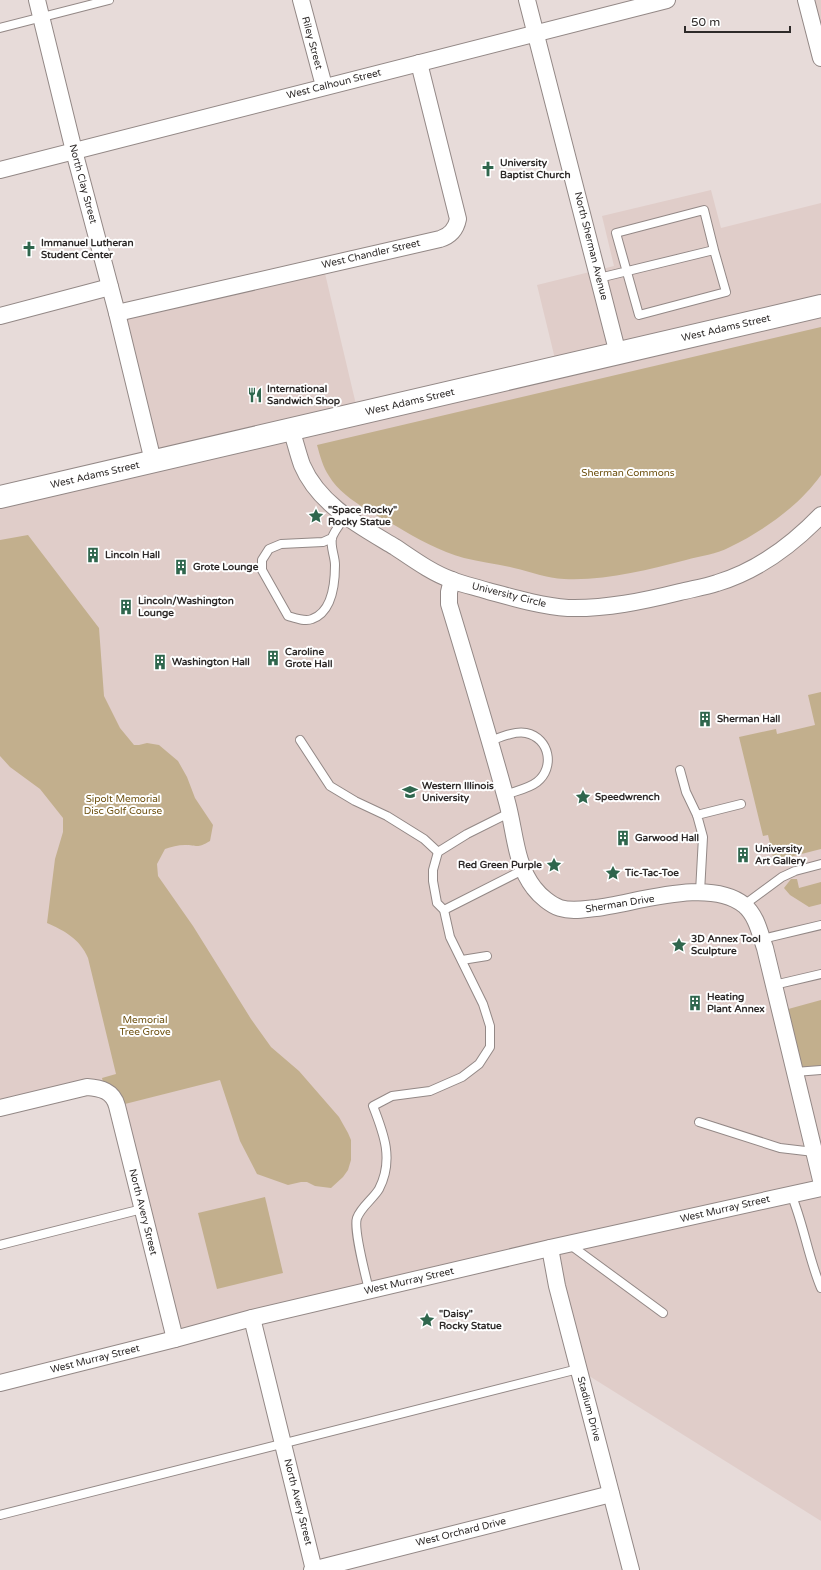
<svg xmlns="http://www.w3.org/2000/svg" width="821" height="1570" font-family="'Varela Round',sans-serif">
	<rect width="100%" height="100%" fill="#e7dbd9"/>
	<g fill="#e0cdc9">
		<path d="M806,0h15v57z"/>
		<path d="M711,190l10,38 100,-25v1318l-243,-152 -28,-121 -375,91 -70,-249 -105,18v-611l152,-36 -35,-148 206,-48 35,148 199,-46 -20,-82 77,-19 -12,-50z"/>
	</g>
	<g fill="#c2af8d">
		<path d="M821,327v148c-22,31 -58,56 -91,72 -13,7 -30,9 -44,13 -40,10 -80,21 -122,19 -17,-1 -33,-7 -50,-11 -16,-4 -33,-6 -50,-10 -24,-7 -47,-19 -68,-32 -22,-12 -54,-28 -67,-50 -6,-9 -9,-20 -12,-31z"/>
		<path d="M28,535l71,93 5,68 16,32 14,17h5l8,-2 12,2 19,16 9,16 8,21 18,27 -3,16c-13,8 -13,4 -25,4 -7,0 -14,2 -20,4l-8,15 1,12 35,50 58,93 20,28 28,24 40,46 9,16 3,7v20l-3,10 -5,7 -12,11 -16,-2 -8,-4h-6l-13,3 -31,-11 -17,-33 -20,-61 -103,26 -12,-16 -3,-12 14,-4 -28,-116c-8,-19 -23,-27 -41,-35l8,-64 8,-27v-14l-23,-29 -30,-22 -10,-11v-216z"/>
		<path d="M821,692v157l-47,12 -6,-26 -5,1 -24,-99 37,-8 1,5 38,-9 -7,-30z"/>
		<path d="M791,879h6l2,9 22,-6v22l-12,3 -19,-12 -6,-7z"/>
		<path d="M821,1000v70l-26,2 -14,-61z"/>
		<path d="M265,1197l18,76 -66,16 -19,-76z"/>
	</g>
	<g fill="none" stroke-linecap="round" stroke-linejoin="round">
		<g stroke="#938886" stroke-width="10">
			<g id="lane">
				<path d="M0,28l109,-28"/>
				<path d="M599,278l115,-28 12,42 -87,23 -23,-82 88,-23 10,40"/>
				<path d="M332,538l-9,4 -42,2 -12,5 -7,11v10l26,46c7,2 17,6 24,3 20,-7 23,-36 23,-54 0,-9 -5,-18 -3,-27 2,-7 9,-15 13,-21"/>
				<path d="M300,740l30,46 25,15 32,15 37,23 14,13"/>
				<path d="M490,741c11,-4 24,-10 36,-8 24,5 29,35 11,49 -9,7 -22,9 -32,13"/>
				<path d="M680,770l6,22 11,23"/>
				<path d="M700,892l3,-55 -6,-22 44,-11"/>
				<path d="M744,905l38,-28 13,-6 26,-7"/>
				<path d="M444,910l79,-40"/>
				<path d="M762,939l59,-14"/>
				<path d="M462,960l25,-4"/>
				<path d="M774,985l47,-11"/>
				<path d="M795,1072l26,-2"/>
				<path d="M699,1122l81,26 34,4"/>
				<path d="M791,1194c13,31 17,63 30,94"/>
				<path d="M569,1244l94,69"/>
				<path d="M0,1245l142,-36"/>
				<path d="M369,1290c-3,-13 -16,-61 -12,-72 4,-11 16,-19 22,-29 15,-29 5,-55 -6,-83l19,-10 38,-5 32,-14 17,-13 11,-17v-21l-7,-22 -33,-67 -6,-27 -7,-7 -4,-22v-11l5,-18 29,-18 42,-21"/>
				<path d="M0,1515l578,-146"/>
			</g>
		</g>
		<g stroke="#938886" stroke-width="18">
			<g id="street">
				<path d="M37,0l37,151 43,162 36,148"/>
				<path d="M301,0l23,86"/>
				<path d="M527,0l91,354"/>
				<path d="M806,0l15,58"/>
				<path d="M0,170l667,-170"/>
				<path d="M117,313l323,-74c10,-3 16,-10 18,-20l-39,-156"/>
				<path d="M0,316l110,-29"/>
				<path d="M291,429c4,12 7,25 11,36 17,40 58,61 93,82 18,12 37,26 57,33 12,5 24,7 36,11 26,7 53,15 80,17 38,1 76,-7 112,-16 12,-3 25,-5 37,-9 40,-12 75,-38 104,-68"/>
				<path d="M452,580l-3,12v12c20,66 40,132 58,198 8,29 8,62 27,86 6,8 17,17 26,20 12,4 25,1 36,0 41,-5 113,-31 148,-3 13,11 16,29 21,43l56,232"/>
				<path d="M0,1108l87,-21c14,1 26,4 30,19l58,233"/>
				<path d="M550,1248l7,38 74,284"/>
				<path d="M252,1318l62,252"/>
				<path d="M0,1383l175,-44 77,-21 298,-70 271,-60"/>
				<path d="M312,1570l299,-76"/>
			</g>
		</g>
		<g stroke="#938886" stroke-width="24">
			<path id="secondary" d="M0,497l821,-191"/>
		</g>
		<use href="#lane" stroke="#fff" stroke-width="8"/>
		<use href="#street" stroke="#fff" stroke-width="16"/>
		<use href="#secondary" stroke="#fff" stroke-width="22"/>
	</g>
	<defs>
		<g id="church-bare" transform="scale(1.2)"><path d="M-1.2-6h2.4v3.5h3.3v2.4h-3.3V6h-2.4V-.1h-3.3v-2.4h3.3Z" fill="#2f664d" stroke="#fff" stroke-width="2.5" paint-order="stroke"/></g>
		<g id="restaurant-bare" transform="scale(1.2)"><path d="M-5-6h1v4h1v-4h1v4h1v-4h1v5L-1.5 .5V6h-2V.5L-5-1ZM5-6V6H3V1.5H1.5Q1.5-4 5-6Z" fill="#2f664d" stroke="#fff" stroke-width="2.5" paint-order="stroke"/></g>
		<g id="sight-bare" transform="scale(1.2)"><path d="M0-6L1.8-2.2L6-1.7L2.9 1.2L3.7 5.4L0 3.3L-3.7 5.4L-2.9 1.2L-6-1.7L-1.8-2.2Z" fill="#2f664d" stroke="#fff" stroke-width="2.5" paint-order="stroke"/></g>
		<g id="building-bare" transform="scale(1.2)"><path d="M-4-6H4V6H1V3H-1V6H-4ZM-2.5-4.3h1.7v1.8h-1.7ZM.8-4.3h1.7v1.8H.8ZM-2.5-1h1.7V.8h-1.7ZM.8-1h1.7V.8H.8Z" fill="#2f664d" stroke="#fff" stroke-width="2.5" paint-order="stroke"/></g>
		<g id="university-bare" transform="scale(1.2)"><path d="M0-5L7-2L0 1L-7-2ZM-4 1L0 2.5L4 1V4Q0 6-4 4Z" fill="#2f664d" stroke="#fff" stroke-width="2.5" paint-order="stroke"/></g>
	</defs>
	<g fill-rule="evenodd">
		<use href="#church-bare" x="488" y="169"/>
		<use href="#church-bare" x="29" y="249"/>
		<use href="#restaurant-bare" x="255" y="395"/>
		<use href="#sight-bare" x="316" y="516"/>
		<use href="#building-bare" x="93" y="555"/>
		<use href="#building-bare" x="181" y="567"/>
		<use href="#building-bare" x="126" y="607"/>
		<use href="#building-bare" x="273" y="658"/>
		<use href="#building-bare" x="160" y="662"/>
		<use href="#building-bare" x="705" y="719"/>
		<use href="#university-bare" x="410" y="792"/>
		<use href="#sight-bare" x="583" y="797"/>
		<use href="#building-bare" x="623" y="838"/>
		<use href="#building-bare" x="743" y="855"/>
		<use href="#sight-bare" x="554" y="865"/>
		<use href="#sight-bare" x="613" y="873"/>
		<use href="#sight-bare" x="679" y="945"/>
		<use href="#building-bare" x="695" y="1003"/>
		<use href="#sight-bare" x="427" y="1320"/>
	</g>
	<g text-anchor="middle" dominant-baseline="central" stroke-width="4" stroke-linejoin="round" paint-order="stroke">
		<g font-size="10" fill="#2e2a29" stroke="#fff">
			<text transform="translate(312 43) rotate(75)">Riley Street</text>
			<text transform="translate(334 84) rotate(-14)">West Calhoun Street</text>
			<text transform="translate(83 184) rotate(75)">North Clay Street</text>
			<text transform="translate(591 246) rotate(76)">North Sherman Avenue</text>
			<text transform="translate(371 254) rotate(-13)">West Chandler Street</text>
			<text transform="translate(726 328) rotate(-13)">West Adams Street</text>
			<text transform="translate(410 402) rotate(-13)">West Adams Street</text>
			<text transform="translate(95 475) rotate(-13)">West Adams Street</text>
			<text transform="translate(509 595) rotate(14)">University Circle</text>
			<text transform="translate(620 904) rotate(-9)">Sherman Drive</text>
			<text transform="translate(725 1209) rotate(-13)">West Murray Street</text>
			<text transform="translate(143 1212) rotate(76)">North Avery Street</text>
			<text transform="translate(409 1281) rotate(-13)">West Murray Street</text>
			<text transform="translate(95 1359) rotate(-14)">West Murray Street</text>
			<text transform="translate(589 1409) rotate(75)">Stadium Drive</text>
			<text transform="translate(298 1502) rotate(76)">North Avery Street</text>
			<text transform="translate(461 1532) rotate(-14)">West Orchard Drive</text>
		</g>
		<g font-size="10" font-weight="bold" fill="#2e2a29" stroke="#fff" text-anchor="start">
			<text x="500" y="163">University<tspan x="500" dy="12">Baptist Church</tspan></text>
			<text x="41" y="243">Immanuel Lutheran<tspan x="41" dy="12">Student Center</tspan></text>
			<text x="267" y="389">International<tspan x="267" dy="12">Sandwich Shop</tspan></text>
			<text x="328" y="510">"Space Rocky"<tspan x="328" dy="12">Rocky Statue</tspan></text>
			<text x="105" y="555">Lincoln Hall</text>
			<text x="193" y="567">Grote Lounge</text>
			<text x="138" y="601">Lincoln/Washington<tspan x="138" dy="12">Lounge</tspan></text>
			<text x="285" y="652">Caroline<tspan x="285" dy="12">Grote Hall</tspan></text>
			<text x="172" y="662">Washington Hall</text>
			<text x="717" y="719">Sherman Hall</text>
			<text x="422" y="786">Western Illinois<tspan x="422" dy="12">University</tspan></text>
			<text x="595" y="797">Speedwrench</text>
			<text x="635" y="838">Garwood Hall</text>
			<text x="755" y="849">University<tspan x="755" dy="12">Art Gallery</tspan></text>
			<text x="542" y="865" text-anchor="end">Red Green Purple</text>
			<text x="625" y="873">Tic-Tac-Toe</text>
			<text x="691" y="939">3D Annex Tool<tspan x="691" dy="12">Sculpture</tspan></text>
			<text x="707" y="997">Heating<tspan x="707" dy="12">Plant Annex</tspan></text>
			<text x="439" y="1314">"Daisy"<tspan x="439" dy="12">Rocky Statue</tspan></text>
		</g>
		<g font-size="10" fill="#6c4f0e" stroke="#fff">
			<text x="628" y="473">Sherman Commons</text>
			<text x="123" y="799">Sipolt Memorial<tspan x="123" dy="12">Disc Golf Course</tspan></text>
			<text x="145" y="1020">Memorial<tspan x="145" dy="12">Tree Grove</tspan></text>
		</g>
	</g>
	<path d="M685 26v6h105v-6" fill="none" stroke="#2e2a29" stroke-width="2"/>
	<text x="691" y="26" font-size="12" fill="#2e2a29" stroke="#ffffff" stroke-width="3" paint-order="stroke">50 m</text>
</svg>
